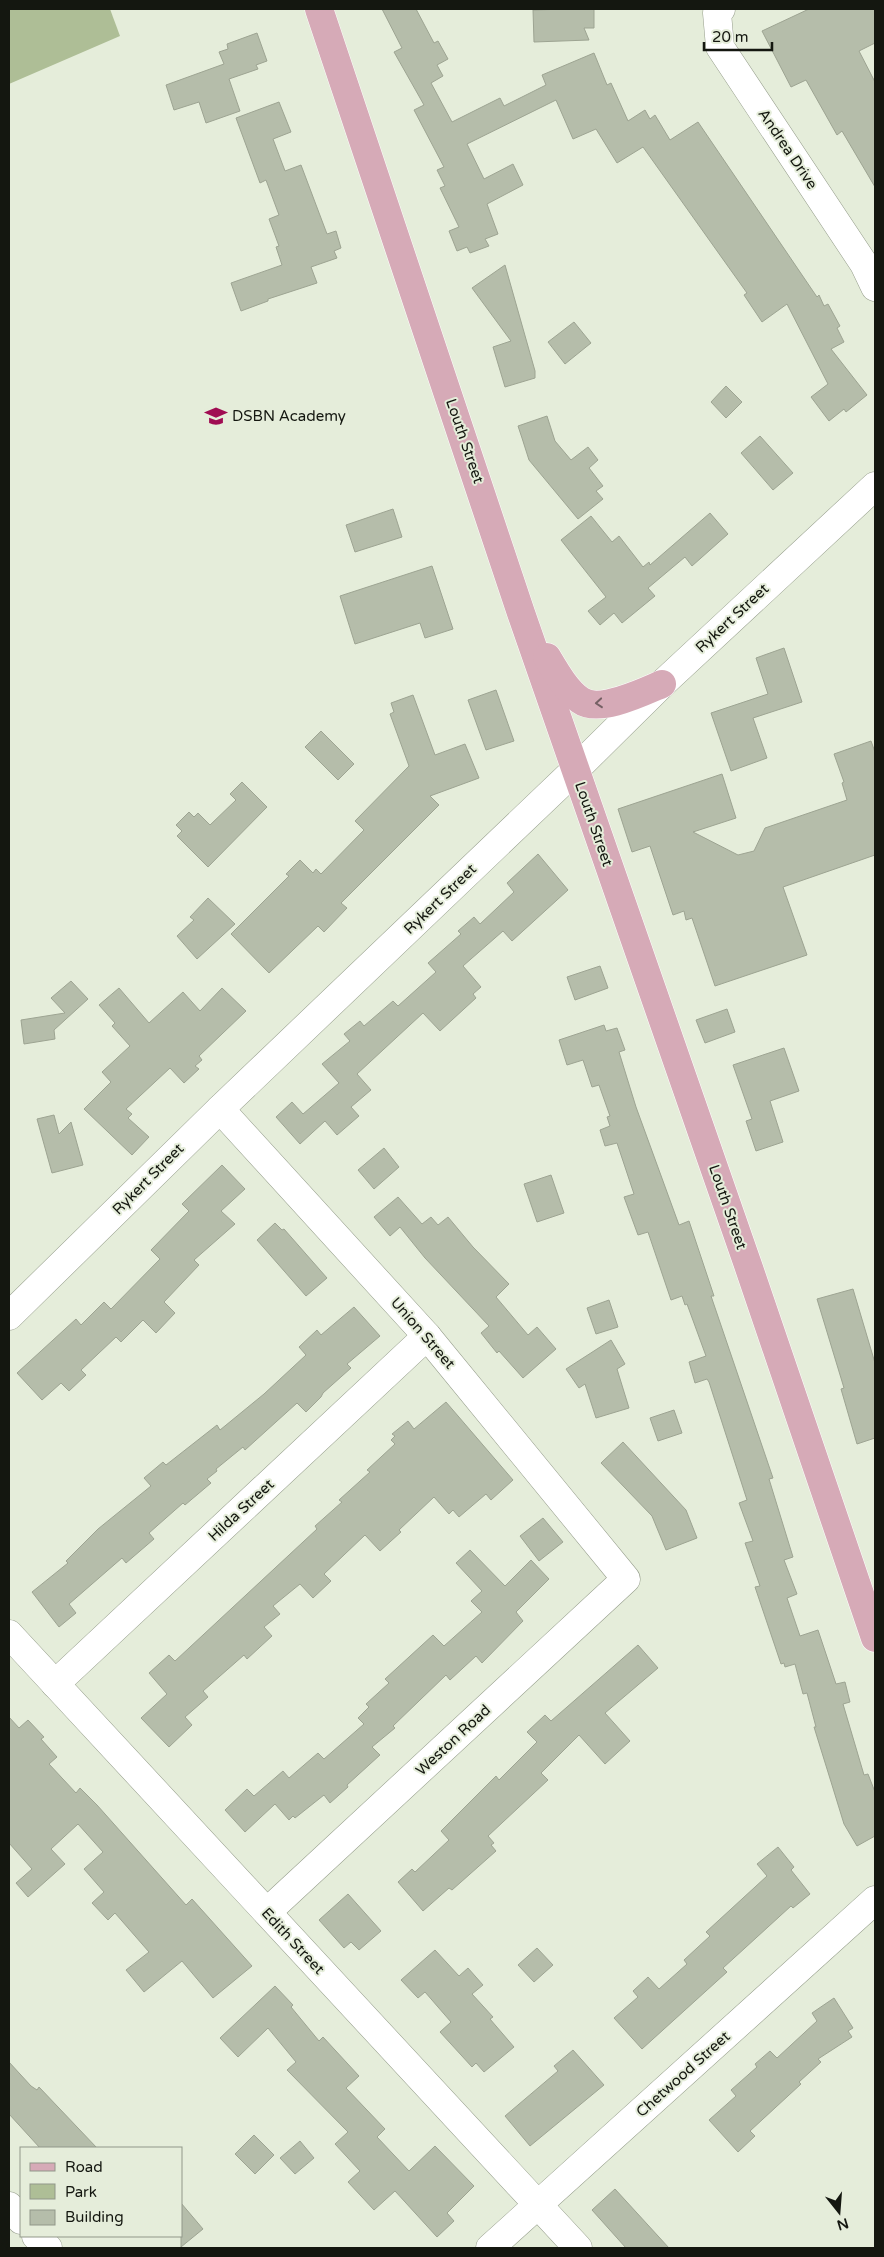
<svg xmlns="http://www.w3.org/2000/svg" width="884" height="2257" font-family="'Varela Round',sans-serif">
	<rect width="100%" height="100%" fill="#e5edda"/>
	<path fill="#aebe96" d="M9,9h101l10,27 -111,48z"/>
	<g fill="#b5bdaa" stroke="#9da492">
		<path d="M382,9h34l18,34 4,-2 10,18 -11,6 6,11 -12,7 21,39 48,-24 4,8 42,-21 -4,-10 52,-22 13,32 4,-2 17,38 17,-11 5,9 5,-4 15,25 28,-18 119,175 2,-2 5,11 4,-2 12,22 -3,2 7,14 -13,7 36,46 -21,17 -2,-3 -15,12 -18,-24 17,-13 -41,-80 -25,18 -18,-27 3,-2 -104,-146 -26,16 -21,-34 -23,10 -17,-39 -89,44 17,35 29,-15 10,21 -36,19 11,30 -13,5 4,7 -19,7 -3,-6 -10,4 -8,-20 10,-4 -19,-39 5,-2 -8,-16 7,-3 -30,-57 10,-5 -30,-53 8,-4z"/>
		<path d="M568,9h26v19h-10l5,12 -55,2 -1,-32z"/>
		<path d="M809,9h66v34l-16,8 16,31v105l-33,-56 -5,4 -31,-55 -15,7 -29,-56z"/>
		<path d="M257,33l10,28 -11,4 2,4 -29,10 11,32 -34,12 -7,-21 -25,8 -8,-25 58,-21 -5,-12 9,-3 -1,-5z"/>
		<path d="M279,102l12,30 -18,7 12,32 16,-6 26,69 9,-3 5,17 -7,3 3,7 -26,9 6,16 -49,16v2l-27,10 -10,-28 51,-18 -6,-18 3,-1 -10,-27 10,-4 -13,-35 -6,3 -24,-65z"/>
		<path d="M505,265l30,106v7l-30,9 -12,-40 18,-6 -39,-53z"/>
		<path d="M574,322l17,21 -26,21 -17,-22z"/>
		<path d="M726,386l16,16 -16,16 -15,-16z"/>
		<path d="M547,416l8,25 16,19 17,-13 10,13 -9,8 14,18 -7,5 7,8 -25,20 -49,-59 -7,-22 -4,-12z"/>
		<path d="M760,436l33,37 -20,17 -32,-37z"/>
		<path d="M393,509l9,28 -47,15 -9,-27z"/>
		<path d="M710,513l18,21 -36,32 -7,-9 -37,31 7,8 -33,27 -8,-10 -14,12 -12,-14 18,-14 -45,-57 30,-24 21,26 7,-6 24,31 6,-5 1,3z"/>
		<path d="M432,566l21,63 -28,9 -5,-15 -65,21 -15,-48z"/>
		<path d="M784,648l18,54 -49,16 14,40 -36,13 -20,-58 57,-19 -12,-36z"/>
		<path d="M496,690l18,51 -28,9 -18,-50z"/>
		<path d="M413,695l22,60 30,-11 14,34 -49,18 9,9 -98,98 6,5 -23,24 -6,-6 -49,47 -38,-39 58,-58 -3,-2 14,-14 13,13 3,-4 5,5 43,-44 -9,-9 54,-55 -19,-52 4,-2 -3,-9z"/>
		<path d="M321,731l33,33 -16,16 -33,-33z"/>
		<path d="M871,741l4,11v103l-92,32 24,68 -92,31 -23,-68 -6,2 -2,-9 -11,4 -23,-69 -18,6 -14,-43 104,-35 14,44 -43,14 45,23 16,-4 11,-23 82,-28 -5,-17 2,-1 -10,-28z"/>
		<path d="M242,782l25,25 -59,60 -31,-31 5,-5 -6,-6 13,-13 5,5 4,-4 12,12 26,-25 -6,-6z"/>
		<path d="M538,854l30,36 -56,51 -9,-10 -40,35 18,21 -8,7 3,4 -36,33 -17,-18 -66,61 14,16 -20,17 8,9 -22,19 -12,-14 -25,23 -24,-27 16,-15 11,12 36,-31 -17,-19 28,-23 -6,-7 16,-13 4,5 29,-25 5,5 38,-34 -8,-9 33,-29 -3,-3 16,-14 6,7 34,-32 -7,-9z"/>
		<path d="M208,898l27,26 -38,35 -20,-23 17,-16 -4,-3z"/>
		<path d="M600,966l8,22 -33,12 -8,-23z"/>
		<path d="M71,981l17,18 -34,31 1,9 -31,5 -3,-24 44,-7 -14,-15z"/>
		<path d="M119,988l30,35 34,-31 17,19 22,-23 24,23 -47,45 3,4 -7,6 4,3 -15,14 -14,-15 -44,41 6,5 -4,4 21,19 -17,18 -48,-46 27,-27 -9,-10 28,-26 -18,-20 3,-3 -16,-18z"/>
		<path d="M727,1009l8,23 -30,11 -9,-23z"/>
		<path d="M604,1025l2,6 11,-3 8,22 -6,2 17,55 43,118 10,-4 25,75h-3l62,182 -4,1 24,78 -9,3 13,34 -10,4 13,38 18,-6 18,54 9,-2 5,20 -7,2 21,71 4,-1 7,18v44l-18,10 -13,-22 -12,-39 -18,-58h2l-9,-34 -4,1 -8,-30 -10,3 -1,-4 -3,1 -26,-77 5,-1 -15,-43 8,-2 -14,-38 8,-3 -38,-118 -2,-3 -12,4 -6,-21 17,-6 -19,-52 -2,1 -3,-9 -11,4 -23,-68 -10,3 -14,-38 10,-3 -17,-51 -12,3 -5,-16 10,-4 -3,-9 3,-1 -11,-31 -7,2 -9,-27 -16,5 -8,-25z"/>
		<path d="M784,1048l15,43 -29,10 13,41 -27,9 -10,-30 6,-2 -19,-54z"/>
		<path d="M54,1115l5,19 12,-12 12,43 -31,8 -15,-54z"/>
		<path d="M384,1148l15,19 -25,22 -16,-19z"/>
		<path d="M222,1165l23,24 -24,22 14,13 -41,36 5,5 -35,37 11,11 -19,20 -13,-13 -22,22 -5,-5 -35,33 5,5 -17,16 -8,-8 -19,17 -25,-27 59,-54 5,6 23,-23 7,7 49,-50 -9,-9 38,-39 -7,-7z"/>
		<path d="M551,1175l13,38 -27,9 -13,-38z"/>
		<path d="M398,1197l24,27 9,-7 7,8 10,-8 25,30 36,37 -13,13 32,38 9,-8 19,22 -33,29 -24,-27 -2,2 -16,-20 8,-7 -64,-68 -25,-31 -10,9 -16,-19z"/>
		<path d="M275,1223l7,7 2,-1 43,49 -21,18 -49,-56z"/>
		<path d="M853,1289l22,74v75l-18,6 -16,-55 3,-1 -27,-89z"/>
		<path d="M609,1300l9,27 -22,7 -9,-26z"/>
		<path d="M354,1307l26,29 -33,28 4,4 -28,25 -2,4 -15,15 -9,-9 -52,47 -2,-3 -27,22 1,2 -10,8 4,4 -26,22 -2,-2 -34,30 5,6 -28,24 -4,-5 -53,46 7,9 -17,14 -27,-35 36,-29 -2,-2 32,-32 53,-43 -7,-8 19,-16 3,3 51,-40 3,5 44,-36 42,-39 -7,-8 18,-17 4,5z"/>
		<path d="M611,1340l14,24 -8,5 12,39 -33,10 -11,-34 -6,4 -13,-19z"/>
		<path d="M446,1402l67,78 -22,20 -5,-6 -27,23 -6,-7 -4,4 -15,-17 -35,33 2,2 -21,19 -15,-16 -41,39 7,7 -18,17 -13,-14 -27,22 7,8 -16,13 8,9 -25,23 -3,-4 -41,36 5,6 -23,20 7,8 -23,22 -28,-29 26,-24 -18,-21 20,-18 6,6 142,-132 -2,-3 27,-24 -3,-2 31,-28 -3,-2 28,-26 -4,-4 4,-4 -3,-2 16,-13 6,8z"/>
		<path d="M674,1410l8,23 -24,8 -8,-23z"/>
		<path d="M623,1442l63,68 11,28 -31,12 -14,-34 -51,-53z"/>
		<path d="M543,1518l20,24 -24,19 -19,-25z"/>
		<path d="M470,1550l35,36 26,-26 18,19 -33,33 7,9 -41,42 -6,-7 -26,24 -4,-5 -53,51 2,2 -23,19 8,8 -33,30 1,2 -18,16 -6,-8 -29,23 -2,-2 -4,4 -14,-16 -30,28 -20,-22 22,-21 7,7 29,-25 6,7 29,-25 6,6 40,-35 -6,-6 11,-11 -3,-3 23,-21 -4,-4 48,-44 11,11 38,-34 -11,-11 11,-10 -26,-28z"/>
		<path d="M638,1645l20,23 -53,45 25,28 -25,23 -26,-29 -38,38 7,7 -60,56 6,7 -3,2 5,6 -44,39 -3,-2 -26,23 -25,-29 14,-13 3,3 34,-32 -8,-9 55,-55 3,4 38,-38 -10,-10 18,-17 6,6z"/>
		<path d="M9,1717l10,11 9,-8 16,17 -3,2 16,18 -8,7 27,29 4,-5 17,17 89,100 6,-6 60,67 -39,32 -31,-37 -38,31 -18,-22 23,-18 -34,-39 -7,7 -16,-17 12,-11 -20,-23 19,-17 -25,-28 -27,25 14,15 -37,33 -12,-14 16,-14 -23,-26z"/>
		<path d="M778,1847l16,20 -3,3 19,24 -17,14 -2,-2 -46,42 -22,20 4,4 -85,77 -28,-31 24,-21 -5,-6 15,-14 11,12 28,-25 -3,-4 26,-24 -4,-4 61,-56 -10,-12z"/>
		<path d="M348,1894l33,37 -22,19 -8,-8 -7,6 -25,-28z"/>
		<path d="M537,1948l16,17 -19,17 -16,-17z"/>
		<path d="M435,1950l24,26 9,-8 15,17 -11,9 21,23 -3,2 24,28 -30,25 -8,-9 -4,4 -32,-35 11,-10 -26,-30 -7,6 -17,-18z"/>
		<path d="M275,1986l18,19 -2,2 28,34 4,-4 36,39 -13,12 39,41 -8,8 32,34 26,-25 39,40 -27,27 7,8 -17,16 -42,-46 -21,19 -26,-28 12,-11 -25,-27 13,-12 -61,-62 9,-8 -28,-34 -30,29 -18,-19z"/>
		<path d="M834,1998l19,30 -5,3 4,6 -34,22 3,3 -22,20 2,2 -51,47 5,5 -17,16 -29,-32 27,-24 -5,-6 26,-23 -2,-3 15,-13 7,7 40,-37 -5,-8z"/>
		<path d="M573,2050l31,35 -74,61 -25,-30 53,-45 -4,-5z"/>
		<path d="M9,2062l22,24 6,4 2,-3 58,61h-57l-31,-34z"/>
		<path d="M254,2135l20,20 -19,19 -20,-20z"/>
		<path d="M300,2141l14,17 -19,16 -15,-16z"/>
		<path d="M615,2189l54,59h-43l-34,-38z"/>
		<path d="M181,2203l22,26 -22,18z"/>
	</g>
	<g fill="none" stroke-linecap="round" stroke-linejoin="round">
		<g stroke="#959d8b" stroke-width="29">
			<g id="minor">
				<path d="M721,9l-4,4 3,34 144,217 11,23"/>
				<path d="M220,1109l207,227 199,243 -359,333"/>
				<path d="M9,1316l211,-207 355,-339 87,-86 213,-198"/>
				<path d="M9,1634l569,614"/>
				<path d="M55,1684l372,-348"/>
				<path d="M9,2206l12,14"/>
				<path d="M36,2236l12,12"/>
				<path d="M490,2248l385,-348"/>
			</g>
		</g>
		<g stroke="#fff" stroke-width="29">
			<g id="major">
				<path d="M319,9l202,604 227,652 127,373"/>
				<path d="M547,657c9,15 19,33 33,43 19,14 63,-8 82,-16"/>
			</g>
		</g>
		<use href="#minor" stroke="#fff" stroke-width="28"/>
		<use href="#major" stroke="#d6aab7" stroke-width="28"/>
	</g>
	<defs><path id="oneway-chevron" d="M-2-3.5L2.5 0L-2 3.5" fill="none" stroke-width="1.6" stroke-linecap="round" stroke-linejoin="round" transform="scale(1.25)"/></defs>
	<use stroke="#756064" href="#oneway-chevron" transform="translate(599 703) rotate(175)"/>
	<defs>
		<g id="school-bare" transform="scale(1.725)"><path d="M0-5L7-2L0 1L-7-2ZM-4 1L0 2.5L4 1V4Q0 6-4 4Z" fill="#a00c52" stroke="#e5edda" stroke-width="2.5" paint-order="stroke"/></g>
	</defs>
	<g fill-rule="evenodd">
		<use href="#school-bare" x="216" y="416"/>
	</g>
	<g text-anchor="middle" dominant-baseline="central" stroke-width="4" stroke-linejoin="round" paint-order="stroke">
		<g font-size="15" fill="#141710" stroke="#e5edda">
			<text transform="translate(788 149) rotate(56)">Andrea Drive</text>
			<text transform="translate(465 441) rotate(71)">Louth Street</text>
			<text transform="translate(732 618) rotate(-43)">Rykert Street</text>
			<text transform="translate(594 824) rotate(71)">Louth Street</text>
			<text transform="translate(440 899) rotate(-44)">Rykert Street</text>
			<text transform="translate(148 1179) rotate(-45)">Rykert Street</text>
			<text transform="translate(728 1207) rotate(71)">Louth Street</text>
			<text transform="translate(423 1333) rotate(49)">Union Street</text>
			<text transform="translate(241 1510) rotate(-43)">Hilda Street</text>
			<text transform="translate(453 1740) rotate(-43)">Weston Road</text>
			<text transform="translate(293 1941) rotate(47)">Edith Street</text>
			<text transform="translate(683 2074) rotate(-42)">Chetwood Street</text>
		</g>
		<g font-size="15" fill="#141710" stroke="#e5edda" text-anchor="start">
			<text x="232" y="416">DSBN Academy</text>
		</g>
	</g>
	<rect width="884" height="2257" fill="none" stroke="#141710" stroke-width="20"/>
	<rect x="20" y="2147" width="162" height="90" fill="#e5edda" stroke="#919789"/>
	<rect x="30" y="2163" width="25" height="8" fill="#d6aab7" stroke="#919789"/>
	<text x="65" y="2172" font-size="15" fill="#141710">Road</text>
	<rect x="30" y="2184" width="25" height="15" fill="#aebe96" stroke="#919789"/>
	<text x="65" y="2197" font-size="15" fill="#141710">Park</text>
	<rect x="30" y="2210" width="25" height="15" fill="#b5bdaa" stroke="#919789"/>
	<text x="65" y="2222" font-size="15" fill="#141710">Building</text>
	<g transform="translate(839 2212) rotate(163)" stroke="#e5edda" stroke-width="4" paint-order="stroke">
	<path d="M0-4L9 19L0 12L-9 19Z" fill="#141710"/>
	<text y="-8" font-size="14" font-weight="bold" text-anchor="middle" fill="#141710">N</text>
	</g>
	<path d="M704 42v8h68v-8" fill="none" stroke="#141710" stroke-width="2.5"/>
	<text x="712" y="42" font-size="15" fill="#141710" stroke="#e5edda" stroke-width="4" paint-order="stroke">20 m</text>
</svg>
